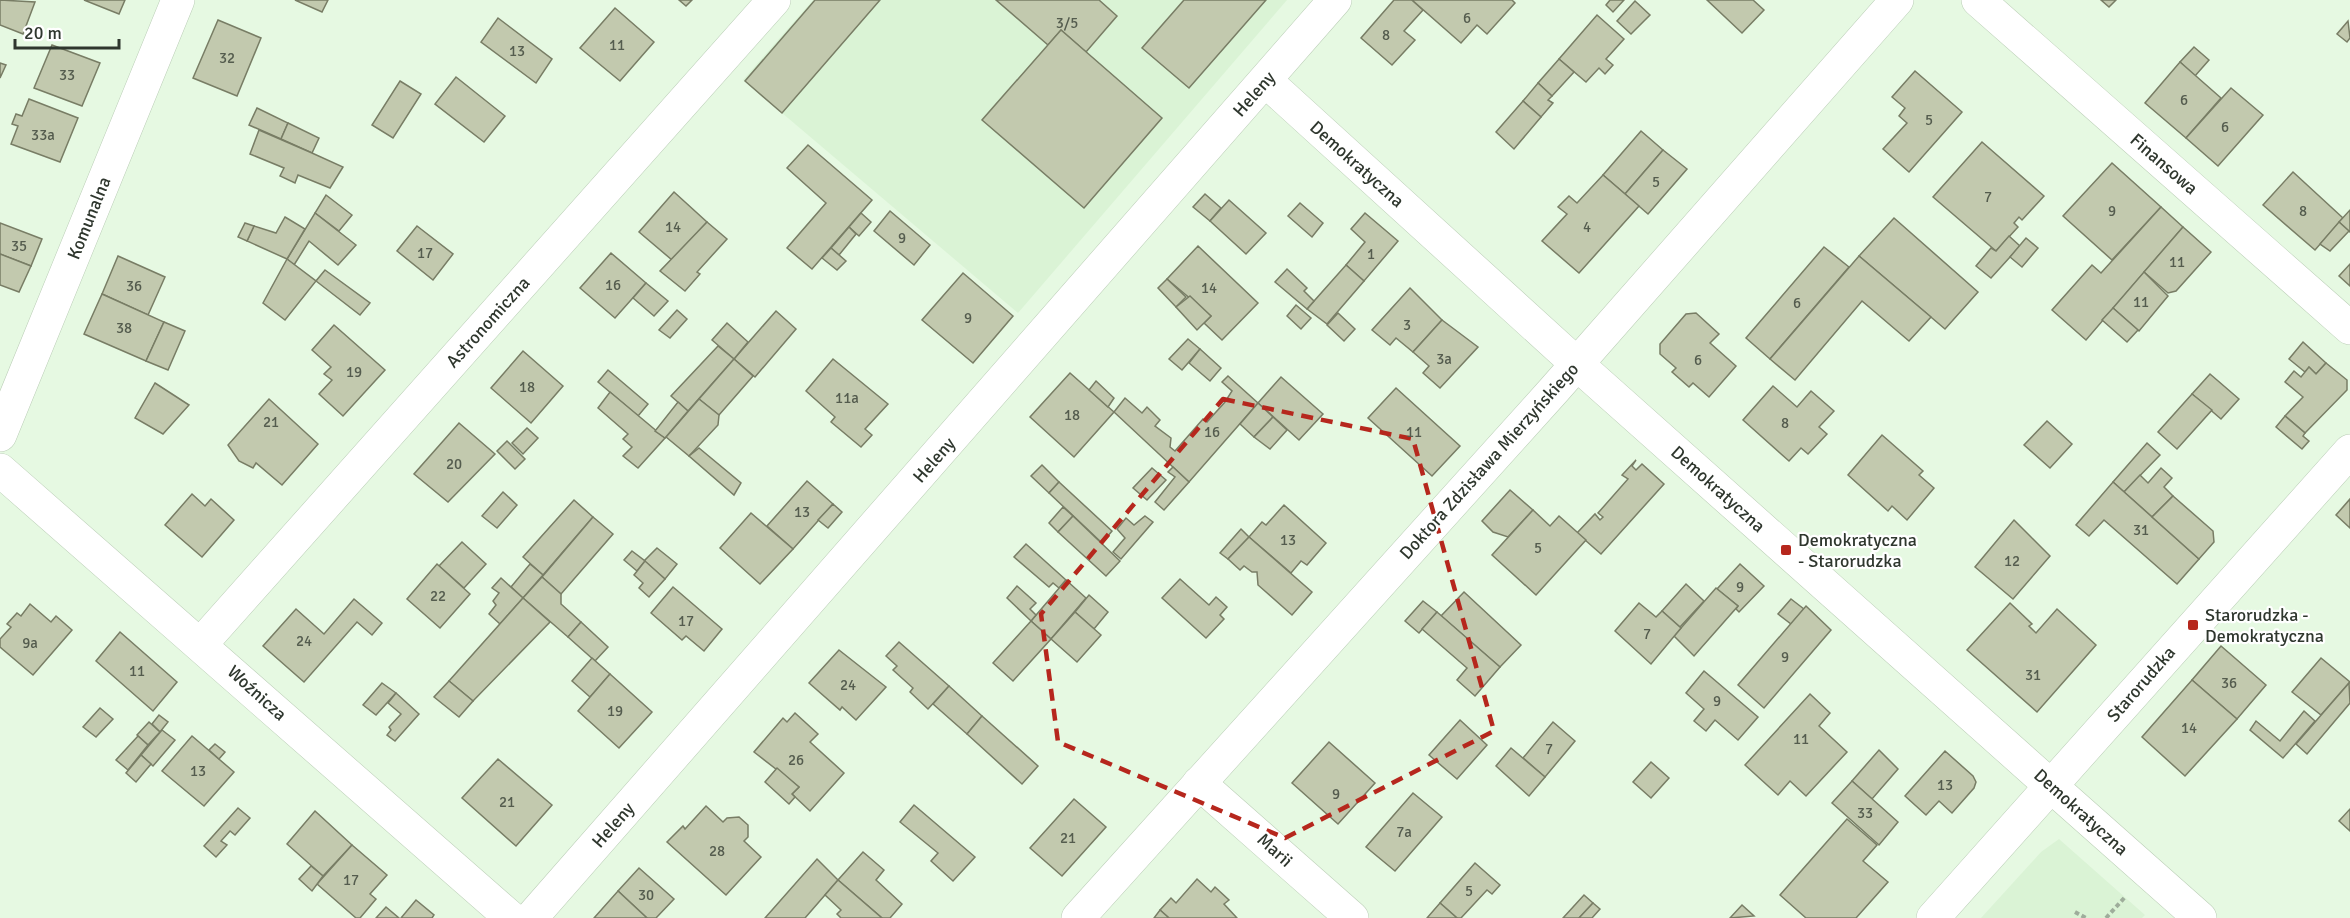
<svg xmlns="http://www.w3.org/2000/svg" width="2350" height="918" font-family="Signika,sans-serif">
	<rect width="100%" height="100%" fill="#e6f9e2"/>
	<g fill="#daf3d5">
		<path d="M813,0h474l-269,313 -275,-233z"/>
		<path d="M2059,839l86,76 -3,3h-161l60,-66z"/>
	</g>
	<g fill="#c2c9ae" stroke="#787d65" stroke-width="1.5">
		<path d="M0,0l35,2 -12,32 -23,-9z"/>
		<path d="M84,0h41l-6,14z"/>
		<path d="M295,0h33l-6,12z"/>
		<path d="M679,0h13l-6,6z"/>
		<path d="M815,0h65l-98,113 -37,-32z"/>
		<path d="M996,0h103l18,16 -31,36 -25,-22 -13,15z"/>
		<path d="M1184,0h82l-77,88 -47,-40z"/>
		<path d="M1394,0h18l11,10 -19,21 11,9 -23,25 -31,-27z"/>
		<path d="M1412,0h100l3,3 -28,31 -10,-9 -16,18z"/>
		<path d="M1610,0h14l-11,12 -7,-7z"/>
		<path d="M1707,0h46l11,10 -22,23z"/>
		<path d="M2101,0h15l-7,7z"/>
		<path d="M1635,1l15,14 -19,19 -14,-13z"/>
		<path d="M615,8l39,34 -34,39 -40,-33z"/>
		<path d="M1597,15l27,24 -18,20 7,6 -8,9 -6,-6 -13,14 -27,-23z"/>
		<path d="M498,18l54,41 -16,24 -55,-41z"/>
		<path d="M218,20l43,18 -24,58 -44,-18z"/>
		<path d="M2348,21l2,17 -3,4 -10,-8z"/>
		<path d="M1061,30l101,88 -78,90 -102,-88z"/>
		<path d="M52,45l48,18 -18,43 -48,-18z"/>
		<path d="M2194,47l15,13 -14,16 -15,-14z"/>
		<path d="M1559,59l15,13 -22,24 -14,-13z"/>
		<path d="M2180,62l41,36 -35,40 -41,-35z"/>
		<path d="M0,63l6,2 -6,13z"/>
		<path d="M1915,71l47,41 -53,60 -26,-23 24,-26 -8,-7 6,-8 -13,-11z"/>
		<path d="M456,77l49,39 -21,26 -49,-38z"/>
		<path d="M400,81l21,13 -28,44 -21,-13z"/>
		<path d="M1538,83l14,13 -4,4 5,3 -12,14 -18,-16z"/>
		<path d="M2231,88l32,27 -45,51 -32,-28z"/>
		<path d="M29,99l49,19 -18,44 -49,-18 7,-18 -6,-2 4,-10 6,2z"/>
		<path d="M1523,101l18,16 -27,32 -18,-17z"/>
		<path d="M257,108l31,15 -7,16 -32,-14z"/>
		<path d="M288,123l31,15 -7,15 -31,-14z"/>
		<path d="M259,130l53,23 31,14 -13,21 -32,-13 -3,8 -15,-7 4,-8 -34,-14z"/>
		<path d="M1641,131l22,19 -38,44 -22,-19z"/>
		<path d="M1982,142l62,54 -22,24 -3,-3 -5,6 4,4 -22,24 -63,-54z"/>
		<path d="M808,145l64,55 -60,69 -25,-21 39,-45 -39,-35z"/>
		<path d="M1663,150l24,19 -39,45 -23,-20z"/>
		<path d="M2112,163l49,44 -49,53 -49,-44z"/>
		<path d="M2293,172l50,46 -28,32 -52,-45z"/>
		<path d="M1603,175l36,31 -60,67 -37,-32 25,-27 -9,-7 11,-11 8,7z"/>
		<path d="M674,192l33,30 -35,38 -33,-28z"/>
		<path d="M1205,194l16,14 -11,13 -17,-14z"/>
		<path d="M326,195l26,20 -13,16 -24,-18z"/>
		<path d="M1229,200l37,33 -20,21 -36,-33z"/>
		<path d="M1300,203l23,20 -11,14 -24,-21z"/>
		<path d="M2161,207l22,20 -97,113 -34,-30 40,-45 9,8z"/>
		<path d="M2350,210v22l-11,-10z"/>
		<path d="M890,211l40,34 -16,20 -40,-34z"/>
		<path d="M315,213l41,32 -18,20 -29,-24 -15,24 -7,-6z"/>
		<path d="M861,213l10,9 -12,14 -10,-9z"/>
		<path d="M1365,213l33,28 -34,40 -18,-16 19,-23 -14,-13z"/>
		<path d="M285,217l20,12 -18,30 -40,-18 7,-15 22,7z"/>
		<path d="M1894,218l84,74 -33,37 -86,-73z"/>
		<path d="M707,222l20,17 -30,33 3,2 -15,17 -25,-20z"/>
		<path d="M2339,222l10,9 -19,20 -10,-7z"/>
		<path d="M0,223l42,16 -11,27 -31,-12z"/>
		<path d="M245,223l9,3 -7,15 -9,-4z"/>
		<path d="M417,226l36,28 -20,26 -36,-29z"/>
		<path d="M849,227l7,7 -17,21 -8,-7z"/>
		<path d="M2183,227l28,25 -35,39 -8,2 -24,-21z"/>
		<path d="M2009,236l11,10 -29,32 -15,-12 15,-18 5,3z"/>
		<path d="M2026,238l12,10 -16,19 -12,-10z"/>
		<path d="M1198,246l60,57 -36,37 -18,-17 7,-7 -44,-37z"/>
		<path d="M1824,247l25,20 -79,92 -24,-21z"/>
		<path d="M831,248l15,13 -9,9 -15,-12z"/>
		<path d="M611,253l35,30 -31,35 -35,-30z"/>
		<path d="M0,254l31,12 -12,26 -19,-7z"/>
		<path d="M118,256l47,21 -17,38 -46,-21z"/>
		<path d="M1859,256l72,61 -22,24 -47,-40 -67,79 -25,-21z"/>
		<path d="M287,259l29,22 -31,39 -22,-17z"/>
		<path d="M2350,264v22l-11,-10z"/>
		<path d="M1346,265l18,16 -37,43 -20,-15z"/>
		<path d="M1287,269l20,19 -3,3 10,10 -7,8 -32,-27z"/>
		<path d="M325,270l45,33 -10,12 -44,-34z"/>
		<path d="M2144,272l24,24 -29,35 -26,-23z"/>
		<path d="M963,273l50,43 -40,47 -51,-43z"/>
		<path d="M1167,279l19,18 -10,10 -18,-19z"/>
		<path d="M646,283l22,18 -14,15 -21,-18z"/>
		<path d="M1410,288l32,32 -29,32 -17,-14 -6,7 -18,-15z"/>
		<path d="M102,294l62,28 -18,39 -62,-27z"/>
		<path d="M1190,296l21,20 -14,14 -21,-23z"/>
		<path d="M1296,305l15,13 -10,11 -14,-13z"/>
		<path d="M2113,308l25,22 -11,12 -25,-22z"/>
		<path d="M677,310l10,9 -17,19 -11,-8z"/>
		<path d="M776,311l20,18 -41,48 -21,-18z"/>
		<path d="M1338,313l17,16 -11,12 -17,-16z"/>
		<path d="M1696,313l23,21 -9,9 26,23 -27,31 -16,-14 -4,4 -17,-15 4,-4 -16,-14v-10l26,-30z"/>
		<path d="M1442,320l36,27 -38,41 -17,-15 6,-7 -16,-14z"/>
		<path d="M164,322l21,9 -17,39 -22,-9z"/>
		<path d="M727,323l21,19 -14,17 -22,-19z"/>
		<path d="M334,325l51,45 -42,46 -24,-22 13,-14 -8,-6 7,-7 -19,-17z"/>
		<path d="M1188,339l12,10 -18,21 -13,-11z"/>
		<path d="M2303,342l23,21 -10,11 -7,-7 -4,5 -16,-13z"/>
		<path d="M718,346l16,13 -46,52 -17,-15z"/>
		<path d="M1200,349l21,19 -11,13 -21,-18z"/>
		<path d="M523,351l40,35 -32,37 -40,-35z"/>
		<path d="M734,359l19,17 -34,39 -20,-16z"/>
		<path d="M833,359l55,45 -23,25 7,6 -11,12 -30,-25 4,-5 -29,-26z"/>
		<path d="M2326,363l21,17v10l-42,43 -20,-17 18,-19 -18,-15 9,-11 7,6 8,-10 7,7z"/>
		<path d="M608,370l40,34 -10,12 -40,-34z"/>
		<path d="M1070,373l44,39 -40,45 -44,-40z"/>
		<path d="M2210,374l29,25 -18,20 -29,-25z"/>
		<path d="M1228,376l30,27 -69,79 -75,-70 11,-14 17,15 5,-6 13,13 -5,6 16,12 -1,9 5,4 28,-32 4,3 18,-20 7,-11 -10,-9z"/>
		<path d="M1281,377l42,37 -24,26 -41,-37z"/>
		<path d="M1096,381l18,17 -6,9 -19,-17z"/>
		<path d="M155,383l34,22 -26,29 -28,-16z"/>
		<path d="M1773,386l24,21 14,-16 23,20 -15,16 8,7 -19,20 -7,-6 -12,13 -46,-41z"/>
		<path d="M1396,388l64,58 -28,30 -64,-58z"/>
		<path d="M610,392l55,46 -27,30 -15,-12 9,-9 -9,-8 5,-5 -30,-26z"/>
		<path d="M2192,394l20,16 -35,39 -19,-17z"/>
		<path d="M269,399l49,45 -36,41 -26,-22 -3,5 -14,-7 -11,-16z"/>
		<path d="M699,399l20,16 -1,10 -29,31 -23,-19z"/>
		<path d="M678,402l10,9 -23,27 -10,-7z"/>
		<path d="M1258,403l15,14 -19,20 -14,-13z"/>
		<path d="M2285,416l20,17 -2,3 6,5 -7,8 -26,-22z"/>
		<path d="M1273,417l14,13 -17,19 -16,-12z"/>
		<path d="M2047,421l25,23 -22,24 -26,-23z"/>
		<path d="M459,423l36,31 -47,48 -34,-28z"/>
		<path d="M527,428l11,10 -15,16 -11,-11z"/>
		<path d="M1882,435l41,36 -4,4 15,13 -27,32 -15,-14 -4,5 -40,-36z"/>
		<path d="M507,441l18,18 -10,10 -18,-18z"/>
		<path d="M2147,443l13,12 -36,37 -11,-10z"/>
		<path d="M699,448l42,35 -7,12 -45,-39z"/>
		<path d="M1636,460l-4,6 4,4 6,-6 22,20 -63,70 -24,-21 18,-19 5,6 3,-3 -5,-4 30,-34 -6,-4z"/>
		<path d="M1042,465l17,17 -10,11 -18,-17z"/>
		<path d="M1173,467l16,15 -25,28 -9,-8 20,-25 -7,-5z"/>
		<path d="M1152,468l14,12 -19,20 -14,-12z"/>
		<path d="M2161,468l11,10 -8,9 9,9 -21,21 -28,-25 16,-17 8,8z"/>
		<path d="M807,481l26,23 -40,45 -26,-23z"/>
		<path d="M1059,482l53,49 -10,12 -53,-50z"/>
		<path d="M2113,482l86,77 -22,25 -73,-64 -15,16 -13,-11z"/>
		<path d="M1510,490l23,20 -25,27 -15,-5 -11,-11z"/>
		<path d="M503,492l14,13 -20,23 -15,-12z"/>
		<path d="M192,494l13,12 6,-7 23,21 -32,37 -37,-32z"/>
		<path d="M2173,496l40,35 1,11 -15,17 -47,-42z"/>
		<path d="M2350,499v29l-14,-13z"/>
		<path d="M574,500l19,17 -50,58 -20,-18z"/>
		<path d="M833,504l9,8 -14,16 -10,-8z"/>
		<path d="M1284,505l42,38 -19,22 -6,-4 -10,12 -42,-36 13,-15 4,3z"/>
		<path d="M1063,507l10,9 -15,16 -9,-9z"/>
		<path d="M1533,510l17,16 9,-10 27,24 -50,55 -44,-40z"/>
		<path d="M751,513l42,36 -33,35 -40,-36z"/>
		<path d="M1073,516l47,45 -14,15 -48,-44z"/>
		<path d="M1145,516l8,6 -32,37 -8,-7 12,-14 -8,-9 9,-11 8,7z"/>
		<path d="M593,517l20,17 -52,60 -19,-17z"/>
		<path d="M2014,520l36,36 -37,43 -38,-32z"/>
		<path d="M1241,529l8,8 -21,22 -8,-6z"/>
		<path d="M1249,537l63,55 -20,23 -34,-30 -1,-13h-5l-8,-6 -4,4 -12,-11z"/>
		<path d="M462,542l24,22 -22,24 -25,-22z"/>
		<path d="M1026,544l40,36 -7,8 -6,-5 -4,4 -35,-30z"/>
		<path d="M657,548l20,16 -12,15 -21,-18z"/>
		<path d="M632,551l13,10 -8,10 -13,-11z"/>
		<path d="M645,561l20,18 -16,18 -10,-9 4,-5 -9,-8z"/>
		<path d="M437,564l33,30 -30,34 -33,-29z"/>
		<path d="M530,564l13,11 -20,23 -12,-11z"/>
		<path d="M1740,564l24,22 -25,26 -3,-3 2,-3 -21,-17z"/>
		<path d="M542,577l19,17v10l20,18 -13,15 -45,-39z"/>
		<path d="M501,578l22,20 -23,26 -11,-10 7,-9 -3,-4 6,-8 -7,-5z"/>
		<path d="M1180,579l29,26 7,-8 11,10 -7,8 4,4 -18,19 -44,-40z"/>
		<path d="M1066,580l20,18 -35,41 -20,-18z"/>
		<path d="M1686,584l18,17 -24,26 -18,-16z"/>
		<path d="M1017,586l19,17 -6,6 6,6 -5,6 -24,-23z"/>
		<path d="M673,587l49,42 -18,22 -18,-15 -4,4 -31,-27z"/>
		<path d="M1716,588l22,18 -44,50 -20,-20z"/>
		<path d="M1464,592l57,53 -21,22 -59,-51z"/>
		<path d="M1089,595l19,17 -14,17 -19,-17z"/>
		<path d="M523,598l27,24 -77,79 -24,-20z"/>
		<path d="M354,599l28,24 -10,12 -15,-13 -53,60 -41,-36 33,-37 28,25z"/>
		<path d="M1791,599l13,10 -13,15 -13,-10z"/>
		<path d="M1423,601l14,11 -18,21 -14,-12z"/>
		<path d="M1639,603l17,14 6,-6 19,17 -30,36 -36,-33z"/>
		<path d="M2010,603l22,21 -3,2 7,7 21,-24 39,36 -59,67 -70,-62z"/>
		<path d="M30,604l21,18 5,-6 16,14 -39,45 -33,-28v-8l11,-12 -4,-3 10,-11 4,3z"/>
		<path d="M1806,606l25,24 -67,78 -26,-23z"/>
		<path d="M1075,612l26,23 -24,27 -26,-23z"/>
		<path d="M1437,612l63,55 -25,29 -18,-16 10,-12 -45,-39z"/>
		<path d="M1031,621l20,18 -38,42 -20,-18z"/>
		<path d="M581,622l27,25 -13,14 -27,-24z"/>
		<path d="M120,632l57,50 -24,29 -57,-50z"/>
		<path d="M899,642l50,44 -21,23 -18,-17 3,-4 -20,-18 4,-4 -11,-10z"/>
		<path d="M2221,646l45,39 -29,34 -45,-39z"/>
		<path d="M839,650l47,37 -30,33 -14,-13 -2,3 -31,-27z"/>
		<path d="M592,658l18,16 -20,23 -18,-16z"/>
		<path d="M2321,658l29,24 -29,33 -29,-23z"/>
		<path d="M1704,671l54,46 -20,23 -23,-20 -9,11 -12,-10 10,-12 -18,-16z"/>
		<path d="M610,674l42,38 -33,36 -41,-37z"/>
		<path d="M2192,680l45,39 -52,57 -43,-39z"/>
		<path d="M449,681l24,20 -14,16 -25,-20z"/>
		<path d="M382,683l14,10 -20,22 -13,-10z"/>
		<path d="M2349,683l1,20 -43,51 -11,-10z"/>
		<path d="M949,686l33,30 -15,18 -34,-30z"/>
		<path d="M396,693l23,21 -24,27 -8,-6 4,-5 -2,-3 12,-13 -13,-11z"/>
		<path d="M1810,694l20,19 -11,13 28,26 -41,44 -16,-15 -12,14 -33,-30z"/>
		<path d="M100,708l13,11 -17,18 -13,-10z"/>
		<path d="M2304,711l11,10 -32,37 -33,-28 6,-9 24,20z"/>
		<path d="M795,713l23,21 -8,8 34,31 -34,38 -18,-17 7,-7 -45,-35 29,-34 4,4z"/>
		<path d="M159,715l9,7 -8,10 -8,-8z"/>
		<path d="M982,716l56,50 -16,18 -55,-50z"/>
		<path d="M1460,720l27,25 -30,34 -28,-24z"/>
		<path d="M149,722l11,10 -12,13 -11,-10z"/>
		<path d="M1553,722l22,19 -30,36 -22,-19z"/>
		<path d="M162,730l13,10 -22,26 -12,-11z"/>
		<path d="M138,736l10,9 -20,25 -12,-10z"/>
		<path d="M192,736l42,36 -30,34 -42,-35z"/>
		<path d="M1329,742l46,41 -37,41 -46,-41z"/>
		<path d="M215,744l10,8 -6,7 -10,-9z"/>
		<path d="M1511,748l34,29 -16,19 -33,-30z"/>
		<path d="M1879,750l19,19 -26,30 -20,-18z"/>
		<path d="M1945,751l28,25 3,6 -2,6 -22,25 -13,-12 -13,14 -21,-19z"/>
		<path d="M141,755l10,9 -15,18 -10,-9z"/>
		<path d="M498,759l54,46 -36,41 -54,-48z"/>
		<path d="M1651,762l18,16 -18,20 -18,-16z"/>
		<path d="M777,768l22,19 -7,7 3,3 -6,7 -24,-22z"/>
		<path d="M1852,781l46,41 -19,23 -47,-42z"/>
		<path d="M1413,793l29,24 -47,54 -29,-24z"/>
		<path d="M1074,799l32,28 -44,49 -32,-28z"/>
		<path d="M914,805l61,52 -22,24 -22,-20 7,-8 -38,-31z"/>
		<path d="M706,806l17,16 4,-4 12,-1 9,8v12l-4,4 17,16 -35,38 -59,-53 16,-16 2,3z"/>
		<path d="M238,808l12,10 -15,17 -5,-4 -9,10 6,4 -11,12 -12,-11z"/>
		<path d="M2350,809v22l-11,-10z"/>
		<path d="M315,811l37,34 -29,31 -36,-32z"/>
		<path d="M1847,819l30,26 -14,16 25,21 -32,36h-50l-26,-23z"/>
		<path d="M352,845l35,30 -17,19 6,5 -16,19h-4l-39,-34z"/>
		<path d="M863,852l21,18 -8,10 26,24 -12,14h-8l-44,-38z"/>
		<path d="M817,859l21,21 -33,38h-40z"/>
		<path d="M1475,863l25,22 -8,9 -5,-4 -26,28h-4l-17,-15z"/>
		<path d="M311,866l12,10 -11,15 -13,-12z"/>
		<path d="M639,868l35,31 -18,19h-9l-29,-27z"/>
		<path d="M1197,879l14,13 4,-5 14,13 -5,4 13,14h-68l-9,-8 11,-12 5,5z"/>
		<path d="M838,880l44,38h-41l-4,-4 4,-4 -16,-15z"/>
		<path d="M618,891l29,27h-53z"/>
		<path d="M1584,895l9,8 -14,15h-16z"/>
		<path d="M416,900l18,15 -2,3h-31z"/>
		<path d="M1440,903l17,15h-30z"/>
		<path d="M1593,903l7,6 -8,9h-13z"/>
		<path d="M1742,905l12,11 -24,2z"/>
		<path d="M386,907l13,11h-23z"/>
		<path d="M1160,910l9,8h-15z"/>
	</g>
	<g fill="none" stroke-linecap="round" stroke-linejoin="round">
		<g stroke="#bbceb7" stroke-width="34">
			<g id="street">
				<path d="M1978,0l372,328"/>
				<path d="M1266,81l311,283 474,422"/>
				<path d="M0,435l178,-435"/>
				<path d="M0,470l511,448"/>
				<path d="M201,644l573,-644"/>
				<path d="M1199,783l153,135"/>
				<path d="M531,918l804,-918"/>
				<path d="M1078,918l476,-528 343,-390"/>
			</g>
		</g>
		<g stroke="#bbceb7" stroke-width="34">
			<g id="secondary">
				<path d="M2051,786l149,132"/>
				<path d="M1933,918l417,-467"/>
			</g>
		</g>
		<g stroke="#9ead9b" stroke-width="4" stroke-dasharray="4.5 3" stroke-linecap="butt">
			<path d="M2075,912l11,6"/>
			<path d="M2106,918l20,-22"/>
		</g>
		<use href="#street" stroke="#fff" stroke-width="33"/>
		<use href="#secondary" stroke="#fff" stroke-width="33"/>
	</g>
	<path fill="none" stroke="#b6271d" stroke-width="4.5" stroke-dasharray="12 8" stroke-linejoin="round" d="M1223,399l190,40 81,292 -209,107 -227,-96 -17,-128z"/>
	<g fill="#b6271d" stroke="#fff" stroke-width="2">
		<rect x="1780" y="544" width="12" height="12" rx="3"/>
		<rect x="2187" y="619" width="12" height="12" rx="3"/>
	</g>
	<g text-anchor="middle" dominant-baseline="central" stroke-width="4.5" stroke-linejoin="round" paint-order="stroke">
		<g font-size="15" fill="#545c4e">
			<text x="1467" y="18">6</text>
			<text x="1067" y="23">3/5</text>
			<text x="1386" y="35">8</text>
			<text x="617" y="45">11</text>
			<text x="517" y="51">13</text>
			<text x="227" y="58">32</text>
			<text x="67" y="75">33</text>
			<text x="2184" y="100">6</text>
			<text x="1929" y="120">5</text>
			<text x="2225" y="127">6</text>
			<text x="43" y="135">33a</text>
			<text x="1656" y="182">5</text>
			<text x="1988" y="197">7</text>
			<text x="2112" y="211">9</text>
			<text x="2303" y="211">8</text>
			<text x="673" y="227">14</text>
			<text x="1587" y="227">4</text>
			<text x="902" y="238">9</text>
			<text x="19" y="246">35</text>
			<text x="425" y="253">17</text>
			<text x="1371" y="254">1</text>
			<text x="2177" y="262">11</text>
			<text x="613" y="285">16</text>
			<text x="134" y="286">36</text>
			<text x="1209" y="288">14</text>
			<text x="2141" y="302">11</text>
			<text x="1797" y="303">6</text>
			<text x="968" y="318">9</text>
			<text x="1407" y="325">3</text>
			<text x="124" y="328">38</text>
			<text x="1444" y="359">3a</text>
			<text x="1698" y="360">6</text>
			<text x="354" y="372">19</text>
			<text x="527" y="387">18</text>
			<text x="847" y="398">11a</text>
			<text x="1072" y="415">18</text>
			<text x="271" y="422">21</text>
			<text x="1785" y="423">8</text>
			<text x="1212" y="432">16</text>
			<text x="1414" y="432">11</text>
			<text x="454" y="464">20</text>
			<text x="802" y="512">13</text>
			<text x="2141" y="530">31</text>
			<text x="1288" y="540">13</text>
			<text x="1538" y="548">5</text>
			<text x="2012" y="561">12</text>
			<text x="1740" y="587">9</text>
			<text x="438" y="596">22</text>
			<text x="686" y="621">17</text>
			<text x="1647" y="634">7</text>
			<text x="304" y="641">24</text>
			<text x="30" y="643">9a</text>
			<text x="1785" y="657">9</text>
			<text x="137" y="671">11</text>
			<text x="2033" y="675">31</text>
			<text x="2229" y="683">36</text>
			<text x="848" y="685">24</text>
			<text x="1717" y="701">9</text>
			<text x="615" y="711">19</text>
			<text x="2189" y="728">14</text>
			<text x="1801" y="739">11</text>
			<text x="1549" y="749">7</text>
			<text x="796" y="760">26</text>
			<text x="198" y="771">13</text>
			<text x="1945" y="785">13</text>
			<text x="1336" y="794">9</text>
			<text x="507" y="802">21</text>
			<text x="1865" y="813">33</text>
			<text x="1404" y="832">7a</text>
			<text x="1068" y="838">21</text>
			<text x="717" y="851">28</text>
			<text x="351" y="880">17</text>
			<text x="1469" y="891">5</text>
			<text x="646" y="895">30</text>
		</g>
		<g font-size="18" fill="#2f372e" stroke="#fff">
			<text transform="translate(1254 94) rotate(-49)">Heleny</text>
			<text transform="translate(1357 164) rotate(42)">Demokratyczna</text>
			<text transform="translate(2164 164) rotate(41)">Finansowa</text>
			<text transform="translate(89 218) rotate(-68)">Komunalna</text>
			<text transform="translate(488 322) rotate(-48)">Astronomiczna</text>
			<text transform="translate(934 460) rotate(-49)">Heleny</text>
			<text transform="translate(1489 461) rotate(-48)">Doktora Zdzisława Mierzyńskiego</text>
			<text transform="translate(1718 489) rotate(42)">Demokratyczna</text>
			<text transform="translate(2141 684) rotate(-49)">Starorudzka</text>
			<text transform="translate(257 693) rotate(42)">Woźnicza</text>
			<text transform="translate(2081 812) rotate(42)">Demokratyczna</text>
			<text transform="translate(613 825) rotate(-49)">Heleny</text>
			<text transform="translate(1275 850) rotate(42)">Marii</text>
		</g>
		<g font-size="18" fill="#2f372e" stroke="#fff" text-anchor="start">
			<text x="1798" y="540">Demokratyczna<tspan x="1798" dy="21">- Starorudzka</tspan></text>
			<text x="2205" y="615">Starorudzka -<tspan x="2205" dy="21">Demokratyczna</tspan></text>
		</g>
	</g>
	<path d="M15 39v9h104v-9" fill="none" stroke="#2f372e" stroke-width="3"/>
	<text x="24" y="39" font-size="18" fill="#2f372e" stroke="#ffffff" stroke-width="4.5" paint-order="stroke">20 m</text>
</svg>
